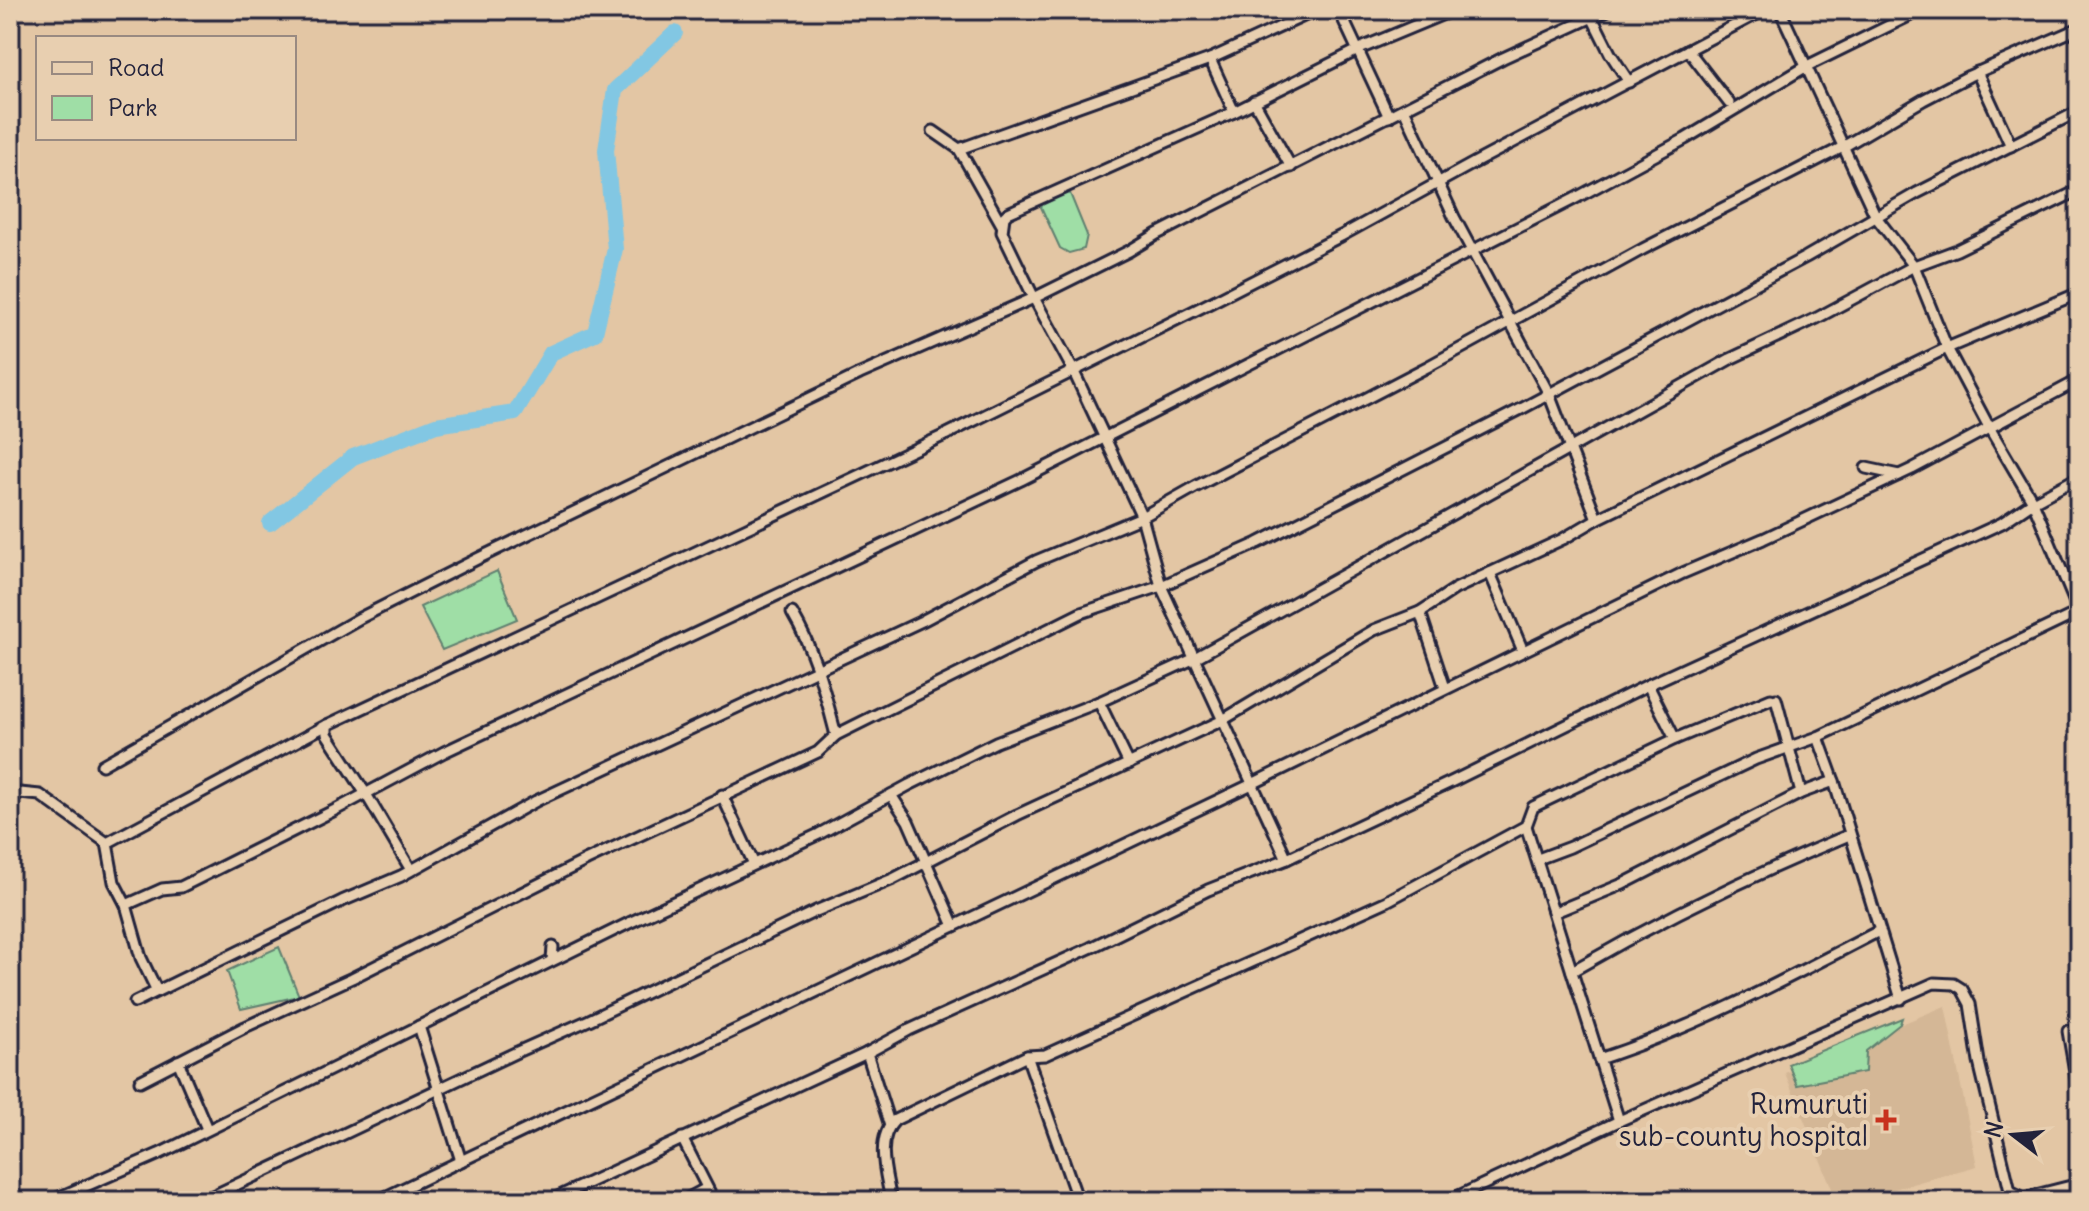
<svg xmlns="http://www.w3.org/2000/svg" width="2089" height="1211" font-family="Delius,sans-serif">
	<rect width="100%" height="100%" fill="#e3c6a4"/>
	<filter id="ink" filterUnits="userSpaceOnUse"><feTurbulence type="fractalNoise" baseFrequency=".0125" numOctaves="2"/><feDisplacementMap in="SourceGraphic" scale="16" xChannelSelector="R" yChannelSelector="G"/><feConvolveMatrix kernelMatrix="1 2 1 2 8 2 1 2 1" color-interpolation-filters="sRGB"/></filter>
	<g filter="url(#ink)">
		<path fill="#d4b796" d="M1945,1006l32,160 -126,35h-14l-52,-128z"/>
		<g fill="#9fdea6" stroke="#608070" stroke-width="2">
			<path d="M1069,191l18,44 -3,14 -15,4 -9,-5 -19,-41c6,-11 16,-13 28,-16z"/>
			<path d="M497,571l20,48 -75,31 -22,-43z"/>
			<path d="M279,947l20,49 -58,13 -14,-38z"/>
			<path d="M1902,1018l-2,6 -34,27 -1,21 -68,13 -9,-21z"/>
		</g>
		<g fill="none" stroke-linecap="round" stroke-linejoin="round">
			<path stroke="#82c7e3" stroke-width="16" d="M270,523l83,-66 83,-32 79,-12 36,-60 44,-20 20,-84 -9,-99 9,-60 60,-57"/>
			<g stroke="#22223b" stroke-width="15">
				<g id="minor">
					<path d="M1339,10l50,107"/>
					<path d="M1780,10l96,207 38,49 33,82 43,81 43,73 46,110"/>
					<path d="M1592,17l18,36 19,29"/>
					<path d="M1688,50l41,53"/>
					<path d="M1977,72l34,74"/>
					<path d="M1254,101l37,66"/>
					<path d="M1404,109l50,108 95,177 48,125"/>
					<path d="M1234,112l-24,-53 107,-49"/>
					<path d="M933,131l26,18 43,76"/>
					<path d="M959,149l251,-90"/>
					<path d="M1866,468l33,7"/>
					<path d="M1490,573l33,78"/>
					<path d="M1420,612l25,76"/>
					<path d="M792,613c24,41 32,77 44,122"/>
					<path d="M1648,685l27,54"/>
					<path d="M1776,699l25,94"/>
					<path d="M1099,702l30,62"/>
					<path d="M327,725v9l39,60 45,76"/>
					<path d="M1818,737l16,44 67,218"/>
					<path d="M102,765l258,-147 119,-60 381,-184 174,-76 -32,-66 2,-15 4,-4 226,-101 130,-65 89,-37"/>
					<path d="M10,792l30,3 67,48 220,-118 618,-290 263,-131 133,-68 133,-73 290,-153"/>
					<path d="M722,795l32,69"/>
					<path d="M891,795l17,26 46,105"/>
					<path d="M1526,826l93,295"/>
					<path d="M107,843l7,39 12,23 15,53 16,33"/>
					<path d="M1287,859l-126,-273 -19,-69 -69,-147 -39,-72 95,-47 28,-17 346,-176 105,-48"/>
					<path d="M1538,859l32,-12 186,-88 62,-22 261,-125"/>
					<path d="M126,905l36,-16 19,-2 154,-77 109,-58 577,-272 134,-68 419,-213 111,-60 122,-73 114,-56"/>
					<path d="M1555,912l68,-28 178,-91 33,-12"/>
					<path d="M552,960l1,-13"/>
					<path d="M1572,971c90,-52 182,-97 277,-136"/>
					<path d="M135,1002l207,-101 59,-25 135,-75 386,-180 114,-60 106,-44 53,-30 232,-120 216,-118 200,-102 80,-47 46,-24 110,-48"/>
					<path d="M419,1026l42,135"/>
					<path d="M2068,1031l11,64"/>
					<path d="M867,1053l23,73"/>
					<path d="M1027,1056l51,145"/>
					<path d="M1599,1059c98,-32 189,-81 280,-128"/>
					<path d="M178,1061l29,68"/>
					<path d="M140,1081l105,-54 107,-49 235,-118 231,-108 18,-17 245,-122 80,-27 97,-43 265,-135 283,-151 111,-64 162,-82"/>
					<path d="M682,1138l32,63"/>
					<path d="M51,1201l108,-47 470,-231 190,-89 90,-49 87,-43 103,-40 94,-43 537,-300 87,-41 97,-52 43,-16 122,-60"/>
					<path d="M202,1201l315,-149 72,-32 227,-109 77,-32 124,-64 204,-94 153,-91 46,-18 35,-23 108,-50 34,-20 350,-171 132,-55"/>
					<path d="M377,1201l875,-417 431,-211 80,-34 149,-70 167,-89"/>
					<path d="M549,1201l318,-148 42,-23 181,-82 118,-58 79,-31 166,-78 195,-96 354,-162 31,-21 46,-25"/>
					<path d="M683,1201l24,-13"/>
					<path d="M891,1201c-4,-25 -17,-61 4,-81l132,-64 18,-1 342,-154 139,-75 7,-19 142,-68 96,-40"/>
					<path d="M1448,1201l171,-80 315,-138 20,1 8,5 8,15 9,58 31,129 14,7 55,-14"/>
				</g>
			</g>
			<use href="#minor" stroke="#e8cfb0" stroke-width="9"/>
		</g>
	</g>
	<path fill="#c8321e" stroke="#e8cfb0" stroke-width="3" d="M1882 1108h8v8h8v8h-8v8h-8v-8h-8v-8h8z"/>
	<g text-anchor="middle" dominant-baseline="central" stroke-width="8" stroke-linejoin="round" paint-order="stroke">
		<g font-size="28" fill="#22223b" stroke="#e8cfb0" text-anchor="end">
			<text x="1868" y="1104">Rumuruti<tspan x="1868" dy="32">sub-county hospital</tspan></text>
		</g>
	</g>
	<rect width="2089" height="1211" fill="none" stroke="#e8cfb0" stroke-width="40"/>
	<rect x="20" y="20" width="2049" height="1171" fill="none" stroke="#22223b" stroke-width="3" filter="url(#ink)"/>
	<rect x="36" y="36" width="260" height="104" fill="#e8cfb0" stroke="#998a81" stroke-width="2"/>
	<rect x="52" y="62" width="40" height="12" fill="#e8cfb0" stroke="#998a81" stroke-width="2"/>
	<text x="108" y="76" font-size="24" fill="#22223b">Road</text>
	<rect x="52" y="96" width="40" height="24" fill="#9fdea6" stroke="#998a81" stroke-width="2"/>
	<text x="108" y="116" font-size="24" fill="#22223b">Park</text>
	<g transform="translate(2013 1135) rotate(286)" stroke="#e8cfb0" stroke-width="6" paint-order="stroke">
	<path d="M0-6L14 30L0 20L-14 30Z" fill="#22223b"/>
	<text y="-12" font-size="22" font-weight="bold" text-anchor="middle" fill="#22223b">N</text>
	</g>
</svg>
